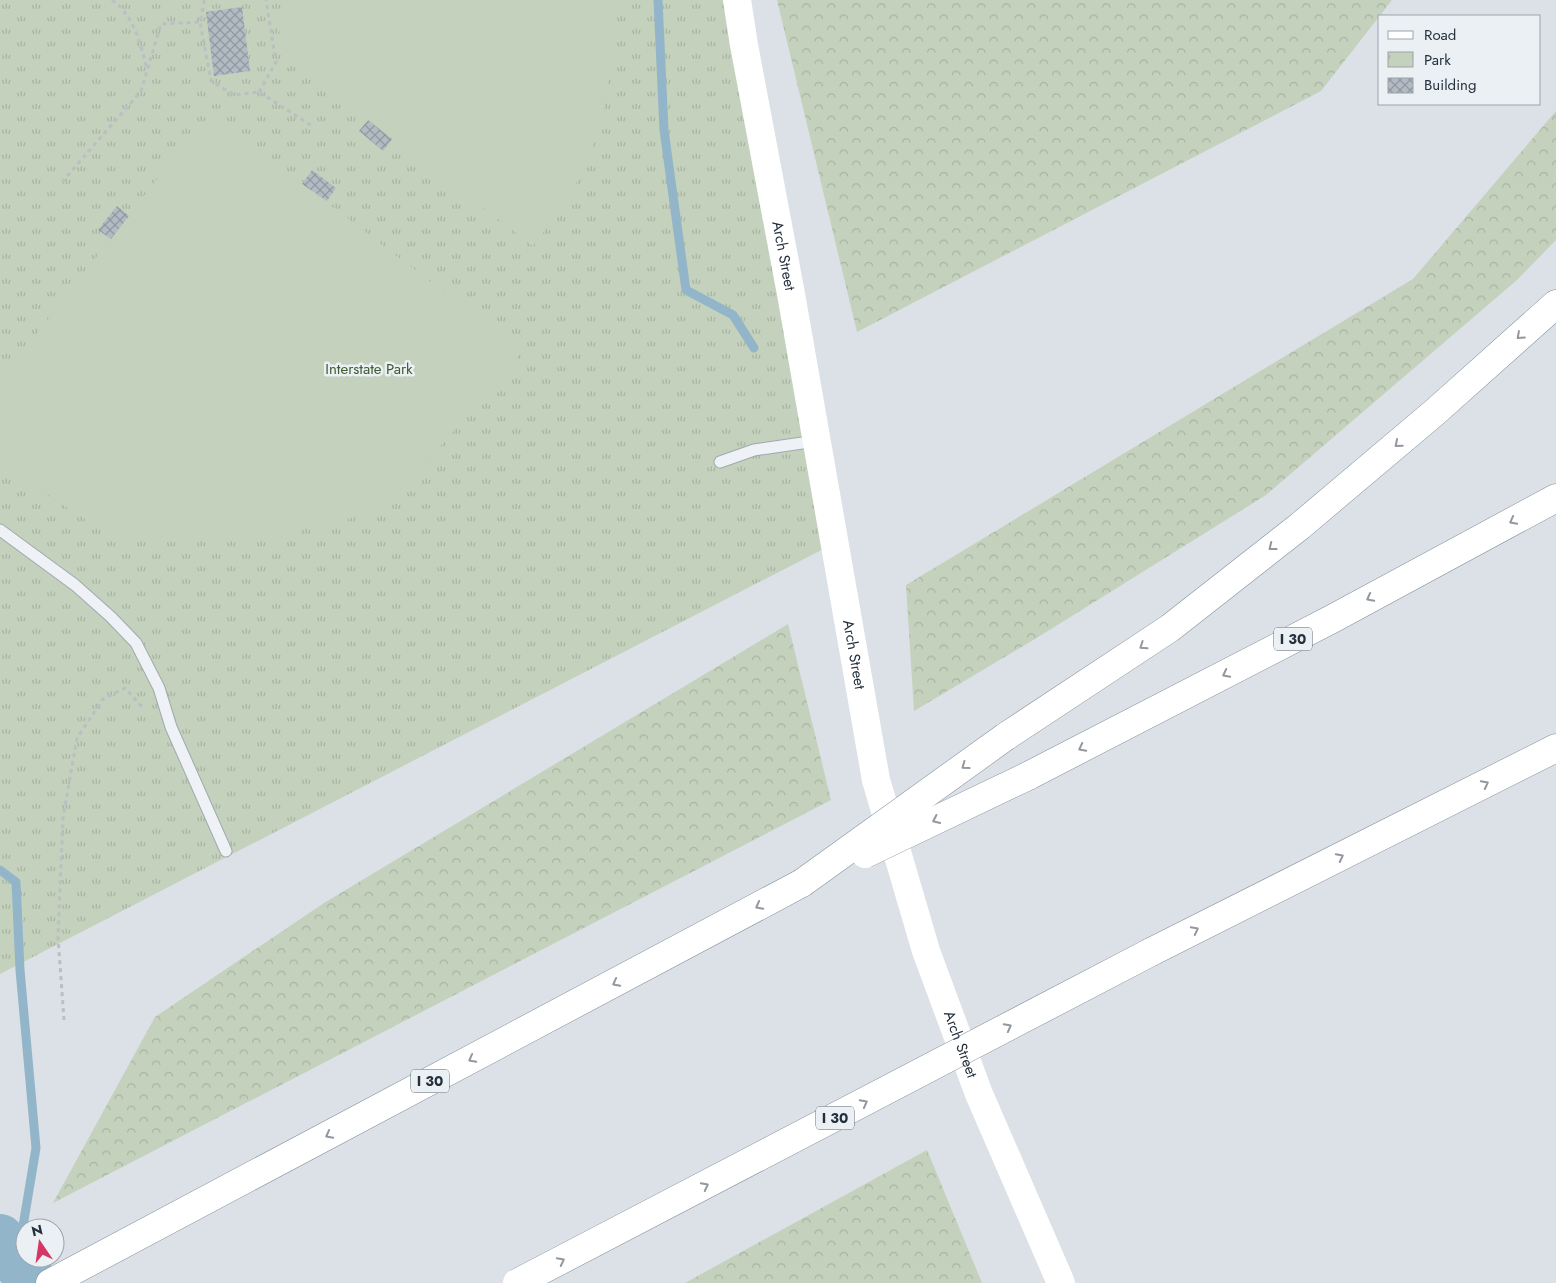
<svg xmlns="http://www.w3.org/2000/svg" width="1556" height="1283" font-family="Jost,sans-serif">
	<defs>
		<pattern id="forest-crowns" width="20" height="18" patternUnits="userSpaceOnUse" patternTransform="scale(1.25)"><rect width="20" height="18" fill="#c4d1bc"/><path d="M2 6a3 3 0 1 1 6 0M12 15a3 3 0 1 1 6 0" fill="none" stroke="#a8b4a2"/></pattern>
		<pattern id="park-tufts" width="24" height="20" patternUnits="userSpaceOnUse" patternTransform="scale(1.25)"><rect width="24" height="20" fill="#c4d1bc"/><path d="M3 7l-1-3M5 7V3M7 7l1-3M15 17l-1-3M17 17v-4M19 17l1-3" fill="none" stroke="#a8b4a2"/></pattern>
		<pattern id="building-cross-hatch" width="8" height="8" patternUnits="userSpaceOnUse" patternTransform="scale(1.25)"><rect width="8" height="8" fill="#b2bbc3"/><path d="M0 0l8 8M0 8l8-8" fill="none" stroke="#9199a0"/></pattern>
	</defs>
	<rect width="100%" height="100%" fill="#dbe1e6"/>
	<g fill="url(#forest-crowns)">
		<path d="M777,0h615l-71,91 -464,241z"/>
		<path d="M1556,111v129l-39,40 -251,215 -231,144 -121,72 -8,-126 507,-306z"/>
		<path d="M788,624l43,176 -778,403 102,-186 169,-114z"/>
		<path d="M927,1150l55,133h-297z"/>
	</g>
	<path fill="url(#park-tufts)" d="M0,0h738l95,544 -833,430z"/>
	<g fill="#c4d1bc">
		<path d="M294,0h317c5,59 -5,127 -33,180 -13,23 -29,46 -45,66l-250,-190 -5,-34z"/>
		<path d="M227,126l295,226 -106,122 -26,24 -18,12 -26,10 -27,6 -55,11 -104,5 -23,-2 -19,-4 -30,-15 -88,-57v-83l195,-251z"/>
	</g>
	<g fill="none" stroke-linecap="round" stroke-linejoin="round">
		<g stroke="#93b5c9" stroke-width="9">
			<path d="M658,0l6,130 22,160 47,25 21,33"/>
			<path d="M0,870l16,12 4,88 16,178 -19,114"/>
		</g>
		<path stroke="#93b5c9" stroke-width="50" d="M0,1239l33,44"/>
	</g>
	<g fill="url(#building-cross-hatch)">
		<path d="M242,7l8,64 -36,5 -8,-64z"/>
		<path d="M368,120l24,19 -9,12 -24,-20z"/>
		<path d="M312,170l24,18 -9,13 -25,-17z"/>
		<path d="M117,206l12,10 -18,23 -13,-9z"/>
	</g>
	<g fill="none" stroke-linecap="round" stroke-linejoin="round">
		<g stroke="#a0a9b0" stroke-width="13">
			<g id="lane">
				<path d="M720,462l34,-12 62,-9"/>
				<path d="M0,530l75,55 36,32 25,26 23,45 12,39 55,124"/>
			</g>
		</g>
		<g stroke="#82919e" stroke-width="29">
			<g id="highway">
				<path d="M1005,737l165,-109 130,-102 135,-114 121,-108"/>
				<path d="M1028,776l304,-157 224,-121"/>
				<path d="M1151,952l405,-204"/>
				<path d="M50,1283l752,-400"/>
			</g>
		</g>
		<g stroke="#b9bfc5" stroke-width="3" stroke-dasharray="4 4" stroke-linecap="butt">
			<path d="M112,0c23,17 28,43 35,69"/>
			<path d="M204,0v4l-4,18 11,59 23,14 25,-3 53,34"/>
			<path d="M259,92l17,-30 -10,-62"/>
			<path d="M62,182l79,-91 20,-67 39,-2"/>
			<path d="M64,1020l-6,-83 5,-120 14,-79 26,-39 22,-11 18,20"/>
		</g>
		<use href="#lane" stroke="#eef1f5" stroke-width="11"/>
		<path stroke="#fff" stroke-width="28" id="s1" d="M737,0l7,45 47,249 85,486 50,171 53,143 82,189"/>
		<use href="#highway" stroke="#fff" stroke-width="28"/>
		<g stroke="#82919e" stroke-width="29" stroke-linecap="butt">
			<g id="highway-bridge">
				<path d="M865,854l163,-78"/>
				<path d="M802,883l203,-146"/>
				<path d="M517,1283l634,-331"/>
			</g>
		</g>
		<use href="#highway-bridge" stroke="#fff" stroke-width="28"/>
	</g>
	<defs><path id="oneway-chevron" d="M-2-3.5L2.5 0L-2 3.5" fill="none" stroke-width="1.6" stroke-linecap="round" stroke-linejoin="round" transform="scale(1.25)"/></defs>
	<g stroke="#92989e">
		<use href="#oneway-chevron" transform="translate(1520 336) rotate(138)"/>
		<use href="#oneway-chevron" transform="translate(1398 444) rotate(140)"/>
		<use href="#oneway-chevron" transform="translate(1513 521) rotate(152)"/>
		<use href="#oneway-chevron" transform="translate(1272 547) rotate(142)"/>
		<use href="#oneway-chevron" transform="translate(1370 598) rotate(152)"/>
		<use href="#oneway-chevron" transform="translate(1143 646) rotate(146)"/>
		<use href="#oneway-chevron" transform="translate(1226 674) rotate(153)"/>
		<use href="#oneway-chevron" transform="translate(1082 748) rotate(153)"/>
		<use href="#oneway-chevron" transform="translate(965 766) rotate(144)"/>
		<use href="#oneway-chevron" transform="translate(1485 784) rotate(-27)"/>
		<use href="#oneway-chevron" transform="translate(936 820) rotate(155)"/>
		<use href="#oneway-chevron" transform="translate(1340 857) rotate(-27)"/>
		<use href="#oneway-chevron" transform="translate(759 906) rotate(152)"/>
		<use href="#oneway-chevron" transform="translate(1195 930) rotate(-27)"/>
		<use href="#oneway-chevron" transform="translate(616 983) rotate(152)"/>
		<use href="#oneway-chevron" transform="translate(1008 1027) rotate(-28)"/>
		<use href="#oneway-chevron" transform="translate(472 1059) rotate(152)"/>
		<use href="#oneway-chevron" transform="translate(864 1103) rotate(-28)"/>
		<use href="#oneway-chevron" transform="translate(329 1135) rotate(152)"/>
		<use href="#oneway-chevron" transform="translate(705 1186) rotate(-27)"/>
		<use href="#oneway-chevron" transform="translate(561 1261) rotate(-27)"/>
	</g>
	<g text-anchor="middle" dominant-baseline="central" stroke-width="5" stroke-linejoin="round" paint-order="stroke">
		<g fill="#eaf0f4" stroke="#5f6a74" stroke-width="1">
			<rect x="1274" y="627.5" width="38" height="23" rx="4"/>
			<rect x="411" y="1069.5" width="38" height="23" rx="4"/>
			<rect x="816" y="1106.5" width="38" height="23" rx="4"/>
		</g>
		<g font-size="14" font-weight="bold" fill="#24313d">
			<text x="1293" y="639">I 30</text>
			<text x="430" y="1081">I 30</text>
			<text x="835" y="1118">I 30</text>
		</g>
		<g font-size="15" fill="#24313d" stroke="#eaf0f4">
			<text stroke="none"><textPath href="#s1" startOffset="260">Arch Street</textPath></text>
			<text stroke="none"><textPath href="#s1" startOffset="665">Arch Street</textPath></text>
			<text stroke="none"><textPath href="#s1" startOffset="1070">Arch Street</textPath></text>
		</g>
		<g font-size="15" fill="#3e5a31" stroke="#eaf0f4">
			<text x="369" y="369">Interstate Park</text>
		</g>
	</g>
	<rect x="1378" y="15" width="162" height="90" fill="#eaf0f4" stroke="#9ba4ab"/>
	<rect x="1388" y="31" width="25" height="8" fill="#ffffff" stroke="#9ba4ab"/>
	<text x="1424" y="40" font-size="15" fill="#24313d">Road</text>
	<rect x="1388" y="52" width="25" height="15" fill="url(#park-tufts)" stroke="#9ba4ab"/>
	<text x="1424" y="65" font-size="15" fill="#24313d">Park</text>
	<rect x="1388" y="78" width="25" height="15" fill="url(#building-cross-hatch)" stroke="#9ba4ab"/>
	<text x="1424" y="90" font-size="15" fill="#24313d">Building</text>
	<g transform="translate(40 1243) rotate(347)"><circle r="24" fill="#eaf0f4" stroke="#9ba4ab"/>
	<path d="M0-4L9 19L0 12L-9 19Z" fill="#d53764"/>
	<text y="-8" font-size="14" font-weight="bold" text-anchor="middle" fill="#24313d">N</text>
	</g>
</svg>
